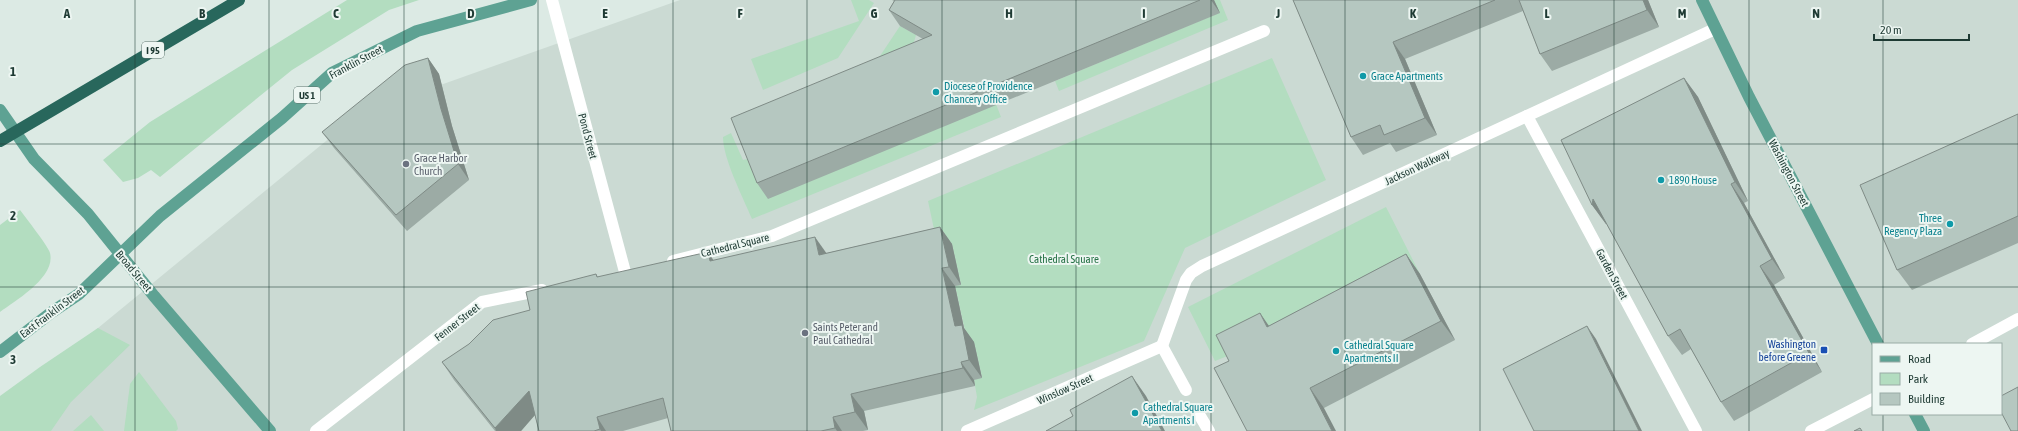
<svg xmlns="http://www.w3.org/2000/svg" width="2018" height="431" font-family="'Asap Condensed',sans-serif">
	<rect width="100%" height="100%" fill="#dceae4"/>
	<path fill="#cbdad3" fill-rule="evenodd" d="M680,0h1338v431h-2018v-28l98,-75 261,-214zM1873,344h128v70h-128z"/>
	<g fill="#b3ddc0">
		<path d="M347,0h72l-30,10 -97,60 -132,107 -9,-7 -13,8 -15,4 -20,-22 47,-38z"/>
		<path d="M851,0h18l5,3 -36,55 -75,32 -12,-31 108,-38z"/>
		<path d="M1214,0h6l8,20 -169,71 -4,-10 164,-68z"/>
		<path d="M900,26l16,9 -2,7 7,19 -53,13z"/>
		<path d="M1272,58l54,122 -141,68 -41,93 -170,69 3,-13 -3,-17 8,-3 -8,-34 -6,1 -13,-58 6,-2 -9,-39 -14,3 -10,-47z"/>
		<path d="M996,104l5,13 -249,102c-9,-22 -29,-60 -29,-82l8,-4 12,27z"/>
		<path d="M1386,207l34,67 -139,73 -51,8 -15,6 -27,-54z"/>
		<path d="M20,210c5,7 29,37 30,43 6,24 -34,47 -50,59v-87z"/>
		<path d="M98,328l32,17 -59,57 -20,29h-51v-35l40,-29z"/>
		<path d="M139,372l37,49 2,8 -2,2h-52l6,-47z"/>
		<path d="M91,415l13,16h-31z"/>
	</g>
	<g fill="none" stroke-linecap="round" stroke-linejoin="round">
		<g stroke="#fff" stroke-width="12">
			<path d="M552,0l73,272"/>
			<path d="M1527,116l169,315"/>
			<path d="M673,261l99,-25 492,-205"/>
			<path d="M1972,344l46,-25"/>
			<path d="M1162,346l24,-66 5,-7 11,-7 513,-237"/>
			<path d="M1162,346l24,44"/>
			<path d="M1200,416l9,15"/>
			<path d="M316,431l166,-129 60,-12"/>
			<path d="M967,431l195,-85"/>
			<path d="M1811,431l62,-32"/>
		</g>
		<g stroke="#5ea293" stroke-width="12">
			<path d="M1702,0l47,97 129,247"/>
			<path d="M0,110l34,49 54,55 66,82 116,135"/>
			<path d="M0,352l52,-40 27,-18 81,-78 122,-98 50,-45 85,-42 114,-31"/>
			<path d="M1915,414l9,17"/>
		</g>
		<path stroke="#28675c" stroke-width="12" d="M0,141l239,-141"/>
	</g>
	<g fill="#9caba5">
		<path d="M892,0h322l6,13 -452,186 -11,-16 166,-144 -23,-13 -11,-16 5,-9z"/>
		<path d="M1293,0h355l11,27 -107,44 -12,-17 -17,-43 -118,48 32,76 -41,17 -6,-9 -27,12 -12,-18z"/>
		<path d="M428,58l11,16 13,52 17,54 -62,51 -73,-83 -12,-16z"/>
		<path d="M1684,78l14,19 50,104 -4,2 41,75 -11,7 48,87 -88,49 -13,-19 -30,-53 -9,6 -14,-19 -62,-113v1l-14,-19z"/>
		<path d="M2018,114v129l-106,47 -15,-20z"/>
		<path d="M940,227l12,17 9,41 -6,1 9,42 10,14 8,36 -8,2 1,6 -111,25 4,19 -5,1h-192l-3,-13 -45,13h-84l-4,-16 -14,16h-26l-41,-51 -12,-18 88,-52 66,-36 2,3 115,-17 114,-7z"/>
		<path d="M1406,254l14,20 35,66 -131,68 -95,-47 40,-35z"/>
	</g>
	<g fill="#7f8b86">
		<path d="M1211,0h3l6,13z"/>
		<path d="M1643,0h5l11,27 -12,-17z"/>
		<path d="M1393,42l12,17 32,76 -12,-17z"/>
		<path d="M428,58l11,16 13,52 17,54 -11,-16 -17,-55z"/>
		<path d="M1684,78l14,19 50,104 -13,-19z"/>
		<path d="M1731,184l13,19 41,75 -13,-19z"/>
		<path d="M1593,199l13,19v6l-14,-19z"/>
		<path d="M940,227l12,17 9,41 -12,-18z"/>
		<path d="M815,237l12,17 -8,1z"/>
		<path d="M708,252l12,18 -10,-9z"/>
		<path d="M1406,254l14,20 35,66 -14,-19z"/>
		<path d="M1760,266l14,19 48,87 -13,-19z"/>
		<path d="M942,268l13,18 9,42 10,14 8,36 -13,-18 -14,-34z"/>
		<path d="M1260,313l14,20 -7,-6z"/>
		<path d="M1587,326l9,13 46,92h-3z"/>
		<path d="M961,362l13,18 1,6 -12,-18z"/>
		<path d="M1132,376l14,20 19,35h-3z"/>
		<path d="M1310,388l14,20 12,23h-4z"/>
		<path d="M529,391l12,17 -20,23h-25l-1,-3z"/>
		<path d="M851,394l13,17 4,19 -13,-18z"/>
		<path d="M597,417l9,14h-5l-1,-2z"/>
		<path d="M833,417l9,14h-5l-2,-3z"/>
	</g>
	<g fill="#b5c7c0" stroke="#7f8b86">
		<path d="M895,0h305l-443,183 -26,-65 201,-83 -43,-25z"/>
		<path d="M1293,0h202l-102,42 32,76 -41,17 -4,-10 -29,12z"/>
		<path d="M1519,0h124l4,10 -107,44z"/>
		<path d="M428,58l13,51 17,55 -62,51 -74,-83 83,-67z"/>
		<path d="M1684,78l51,104 -4,2 41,75 -12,7 49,87 -88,49 -41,-73 -12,7 -75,-137 -1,6 -31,-65z"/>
		<path d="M2018,114v102l-121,54 -37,-85z"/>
		<path d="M940,227l9,40 -7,1 13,58 7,-1 7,35 -8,2 2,6 -112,26 4,18 -22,5 2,11 -14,3h-150l-8,-33 -66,19 3,12 -6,2h-55l-10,-40 -34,37 -53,-66 27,-18 24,-24 37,-10 -4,-18 70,-18 1,3 111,-25 2,9 105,-24 4,18z"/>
		<path d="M1406,254l35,67 -131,67 22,43h-85l-33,-63 15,-7 -13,-26 44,-22 7,14z"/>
		<path d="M1587,326l52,105h-105l-31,-62z"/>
		<path d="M1132,376l30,55h-116l27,-15 -3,-6z"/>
		<path d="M2018,387v44h-7l-10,-19v-16z"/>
		<path d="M1860,428l2,3h-8z"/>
	</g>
	<path fill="none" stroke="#1e3a33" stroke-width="1" stroke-opacity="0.55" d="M135,0v431M269,0v431M404,0v431M538,0v431M673,0v431M807,0v431M942,0v431M1076,0v431M1211,0v431M1345,0v431M1480,0v431M1614,0v431M1749,0v431M1883,0v344M0,144h2018M0,287h2018M1883,414v17"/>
	<g fill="#0f9aa8" stroke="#edf6f2" stroke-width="1.5">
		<circle cx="1363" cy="76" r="4"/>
		<circle cx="936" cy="92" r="4"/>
		<circle cx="1661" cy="180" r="4"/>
		<circle cx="1950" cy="224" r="4"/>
		<circle cx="1336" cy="351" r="4"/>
		<circle cx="1135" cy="413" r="4"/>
	</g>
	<g fill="#6b7280" stroke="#edf6f2" stroke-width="1.5">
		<circle cx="406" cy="164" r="4"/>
		<circle cx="805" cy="333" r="4"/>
	</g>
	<rect fill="#1a4fb4" stroke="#edf6f2" stroke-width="1.5" x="1820" y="346" width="8" height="8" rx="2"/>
	<g text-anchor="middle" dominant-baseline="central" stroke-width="4" stroke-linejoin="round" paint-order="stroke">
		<g fill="#edf6f2" stroke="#5c726c" stroke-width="1">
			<rect x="142" y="42" width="22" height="16" rx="3"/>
			<rect x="294" y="87" width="26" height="16" rx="3"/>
		</g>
		<g font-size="10" font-weight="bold" fill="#1e3a33">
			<text x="153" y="50">I 95</text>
			<text x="307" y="95">US 1</text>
		</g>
		<g font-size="11" fill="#1e3a33" stroke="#edf6f2">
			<text transform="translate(356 62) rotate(-28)">Franklin Street</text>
			<text transform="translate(588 136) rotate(75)">Pond Street</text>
			<text transform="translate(1417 167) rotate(-25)">Jackson Walkway</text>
			<text transform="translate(1789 173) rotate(62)">Washington Street</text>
			<text transform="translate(735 245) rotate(-14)">Cathedral Square</text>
			<text transform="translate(134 271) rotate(50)">Broad Street</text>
			<text transform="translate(1612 274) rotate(62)">Garden Street</text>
			<text transform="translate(52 312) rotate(-37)">East Franklin Street</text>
			<text transform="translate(457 322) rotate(-38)">Fenner Street</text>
			<text transform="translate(1065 389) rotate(-24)">Winslow Street</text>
		</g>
		<g font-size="11" fill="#0d838f" stroke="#edf6f2" text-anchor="start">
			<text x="1371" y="76">Grace Apartments</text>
			<text x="944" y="86">Diocese of Providence<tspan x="944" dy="13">Chancery Office</tspan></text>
			<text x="1669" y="180">1890 House</text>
			<text x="1942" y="218" text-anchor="end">Three<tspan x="1942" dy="13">Regency Plaza</tspan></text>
			<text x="1344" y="345">Cathedral Square<tspan x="1344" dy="13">Apartments II</tspan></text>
			<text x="1143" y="407">Cathedral Square<tspan x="1143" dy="13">Apartments I</tspan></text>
		</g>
		<g font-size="11" fill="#5b616d" stroke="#edf6f2" text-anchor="start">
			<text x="414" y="158">Grace Harbor<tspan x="414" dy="13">Church</tspan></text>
			<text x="813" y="327">Saints Peter and<tspan x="813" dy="13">Paul Cathedral</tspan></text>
		</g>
		<g font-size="11" fill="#267246" stroke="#edf6f2">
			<text x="1064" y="259">Cathedral Square</text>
		</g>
		<g font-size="11" fill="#164399" stroke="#edf6f2" text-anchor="end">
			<text x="1816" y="344">Washington<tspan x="1816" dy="13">before Greene</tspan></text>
		</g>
	</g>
	<g font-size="13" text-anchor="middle" font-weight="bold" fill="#1e3a33" stroke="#edf6f2" stroke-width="4" stroke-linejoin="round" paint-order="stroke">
		<text x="67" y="18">A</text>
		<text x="202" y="18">B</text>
		<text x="336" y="18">C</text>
		<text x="471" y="18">D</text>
		<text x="605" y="18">E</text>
		<text x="740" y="18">F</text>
		<text x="874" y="18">G</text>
		<text x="1009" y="18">H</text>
		<text x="1144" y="18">I</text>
		<text x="1278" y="18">J</text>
		<text x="1413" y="18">K</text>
		<text x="1547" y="18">L</text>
		<text x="1682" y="18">M</text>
		<text x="1816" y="18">N</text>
		<text x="13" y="76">1</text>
		<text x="13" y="220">2</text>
		<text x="13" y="364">3</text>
	</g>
	<rect x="1872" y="343" width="130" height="72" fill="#edf6f2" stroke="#9aaba6"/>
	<rect x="1880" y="356" width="20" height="6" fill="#5ea293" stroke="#9aaba6"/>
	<text x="1908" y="363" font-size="12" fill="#1e3a33">Road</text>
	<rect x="1880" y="373" width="20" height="12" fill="#b3ddc0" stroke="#9aaba6"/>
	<text x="1908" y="383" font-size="12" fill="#1e3a33">Park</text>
	<rect x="1880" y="393" width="20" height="12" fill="#b5c7c0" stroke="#9aaba6"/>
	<text x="1908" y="403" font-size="12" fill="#1e3a33">Building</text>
	<path d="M1874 34v6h95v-6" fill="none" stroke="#1e3a33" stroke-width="2"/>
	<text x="1880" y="34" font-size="12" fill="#1e3a33" stroke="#edf6f2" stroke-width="3" paint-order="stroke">20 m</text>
</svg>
